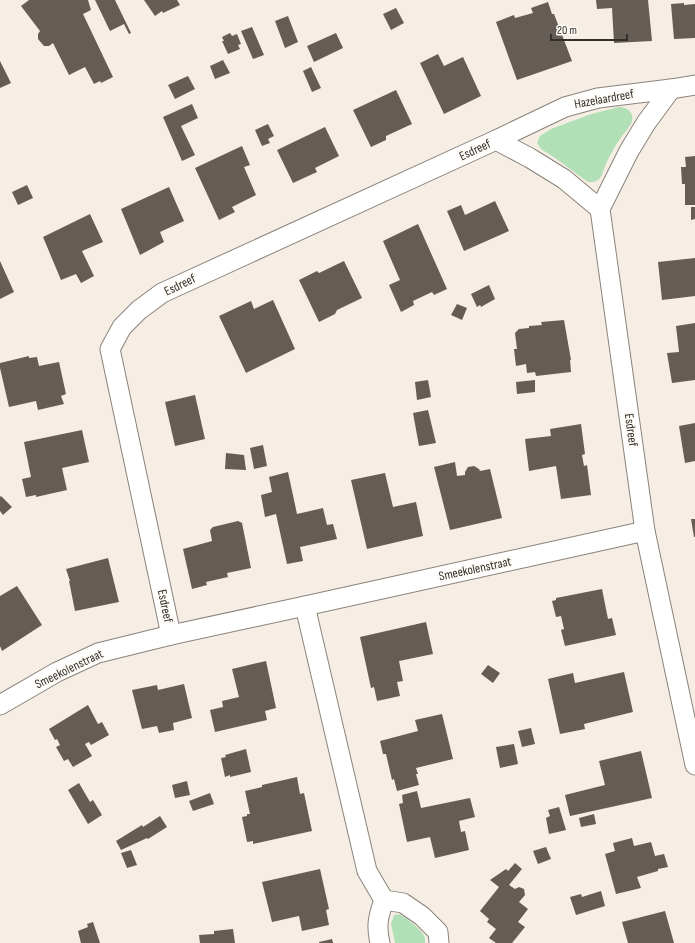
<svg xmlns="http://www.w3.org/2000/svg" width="695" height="943" font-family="'Sofia Sans Condensed',sans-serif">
	<rect width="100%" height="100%" fill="#f6ede4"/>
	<g fill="#b1e0b7">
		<path d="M619,107c8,0 15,5 13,14 -1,5 -9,13 -12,18 -5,7 -10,16 -14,25 -2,4 -3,10 -6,14 -3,4 -7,4 -12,4l-33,-24 -14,-9 -4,-6 3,-7 11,-7 40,-15z"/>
		<path d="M394,915c3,0 3,-1 6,0 6,2 20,14 23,19 2,2 2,6 2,9h-30l-4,-19z"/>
	</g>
	<g fill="#655d55">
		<path d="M29,0h59l3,10 -8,4 30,63 -12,6 -1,-2 -6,3 -9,-17 -16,8 -16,-32 -4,3h-5l-6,-7v-5l2,-3 -19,-25z"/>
		<path d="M95,0h20l16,33 -2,1 -5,-10 -14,7z"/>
		<path d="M144,0h33l3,5 -17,8 -1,-2 -7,5z"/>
		<path d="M596,0h52l4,41 -38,2 -2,-35 -15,1z"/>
		<path d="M548,2l4,12h2l18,47 -55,19 -21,-58 18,-7 1,3 18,-5 -2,-5z"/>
		<path d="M684,3v2l11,-1v34l-21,1 -3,-35z"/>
		<path d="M396,8l8,15 -13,7 -8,-16z"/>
		<path d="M288,16l10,26 -13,6 -10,-27z"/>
		<path d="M252,27l12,28 -11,4 -12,-28z"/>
		<path d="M230,33l2,3 5,-2 4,10 -3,1 2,4 -12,5 -6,-13h2l-2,-4z"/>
		<path d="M336,33l7,15 -29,14 -7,-16z"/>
		<path d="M438,54l6,12 19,-9 18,39 -37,18 -24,-51z"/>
		<path d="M223,60l7,13 -15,6 -5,-13z"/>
		<path d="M0,61l11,22 -11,5z"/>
		<path d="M311,67l10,21 -9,4 -9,-21z"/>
		<path d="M188,76l7,13 -20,10 -7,-14z"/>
		<path d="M396,90l16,34 -26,12v4l-15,7 -18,-37z"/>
		<path d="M192,104l6,14 -17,8 14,29 -13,6 -19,-44z"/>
		<path d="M268,124l6,12 -6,3 2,4 -8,3 -7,-16z"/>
		<path d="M325,127l14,29 -24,12 2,4 -24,11 -16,-33z"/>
		<path d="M242,146l8,19 -6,2 12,28 -24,12 3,5 -16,8 -24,-52z"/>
		<path d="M695,156v49h-10v-21h-3l-1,-17h5l-1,-10z"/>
		<path d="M27,185l6,13 -15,7 -6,-13z"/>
		<path d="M169,187l15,34 -24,11 4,10 -24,13 -19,-46z"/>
		<path d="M495,201l14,30 -45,20 -17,-40 14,-6 4,10z"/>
		<path d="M691,207h4v12l-4,1z"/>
		<path d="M90,214l13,28 -21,9 12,25 -13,7 -5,-9 -15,6 -18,-43z"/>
		<path d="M418,224l29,65 -13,6 -2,-3 -19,9 1,4 -13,7 -12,-27 11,-5 -17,-39z"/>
		<path d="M695,258v38l-33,4 -4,-38z"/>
		<path d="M0,261l14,31 -14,7z"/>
		<path d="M344,261l18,37 -25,12 -2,4 -16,8 -20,-42 18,-9 2,2z"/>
		<path d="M489,285l6,14 -14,8 -1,-2 -3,2 -6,-13z"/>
		<path d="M273,300l22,49 -49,24 -27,-57 32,-15 3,8z"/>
		<path d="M457,304l10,4 -5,12 -11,-5z"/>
		<path d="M564,320l7,40h-1l1,12 -35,4 -1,-4 -8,1 -1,-9 -10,2 -2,-17h3l-2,-16 4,-4 10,-1v-2l13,-1 -1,-3z"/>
		<path d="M695,323v57l-23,3 -5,-30 12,-1 -3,-26z"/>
		<path d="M29,356v2l8,-1 2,9 20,-4 7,32 -5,2 3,8 -26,6 -2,-9 -27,6 -9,-39v-5z"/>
		<path d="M428,380l3,17 -14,3 -2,-18z"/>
		<path d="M535,380v12l-18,2 -1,-12z"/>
		<path d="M195,395l10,44 -30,7 -10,-44z"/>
		<path d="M428,410l8,33 -17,3 -6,-33z"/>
		<path d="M695,423v38l-10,2 -6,-37z"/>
		<path d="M581,424l4,30 -3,1 2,11 3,-1 4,30 -30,4 -5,-33 -27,5 -4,-32 26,-3 -1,-7z"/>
		<path d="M82,430l7,32 -27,6 5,22 -31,7v-2l-10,2 -4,-18 9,-2 -7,-35z"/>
		<path d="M263,445l4,21 -13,3 -4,-21z"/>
		<path d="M226,453l18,2 2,15 -21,-1z"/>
		<path d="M455,462l2,14 8,-1v-3l3,-5 6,-1 5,3 1,2 10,-2 12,49 -52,12 -16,-63z"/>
		<path d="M288,472l9,42 26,-6 4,17 6,-1 4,15 -37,8 3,14 -16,3 -11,-50 -11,3 -4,-22 11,-3 -3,-15z"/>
		<path d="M385,473l8,34 23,-5 7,34 -56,13 -16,-69z"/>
		<path d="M1,496l11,11 -9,8 -3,-4v-14z"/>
		<path d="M691,519h4v18h-1z"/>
		<path d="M238,521l4,2 9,45 -24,5 1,4 -22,5 1,3 -15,4 -9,-40 29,-8 -2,-11 3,-3z"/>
		<path d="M108,558l11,44 -44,9 -6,-30h1l-4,-12z"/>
		<path d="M17,586l25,39 -40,26 -2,-5v-50z"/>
		<path d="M602,589l6,30 4,-1 4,17 -51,11 -4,-16 3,-1 -3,-13 -5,1 -4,-16 4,-1v-2z"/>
		<path d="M426,622l7,32 -34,7 4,20 -6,1 3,14 -23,5 -3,-14 -3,1 -11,-51z"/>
		<path d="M266,661l10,47 -11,3 2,9 -52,12 -5,-22 13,-3 -1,-6 17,-4 -7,-28z"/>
		<path d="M488,665l12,8 -7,10 -12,-9z"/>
		<path d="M624,672l9,40 -49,12 1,5 -25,5 -12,-55 25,-6 2,10z"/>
		<path d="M184,684l8,34 -19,5 1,7 -15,3 -2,-7 -15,3 -10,-39 25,-5 1,5z"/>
		<path d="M88,705l10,19 4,-2 7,13 -18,10 -2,-3 -4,2 7,12 -19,11 -5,-8 -4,2 -8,-14 4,-2 -3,-6 -2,1 -6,-11z"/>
		<path d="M442,714l11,45 -37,9 2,6h-2l3,11 -22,6 -3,-12 -2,1 -6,-26h-3l-3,-13 38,-10 -3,-11z"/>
		<path d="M531,728l4,16 -13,3 -4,-16z"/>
		<path d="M514,744l4,20 -18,4 -4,-21z"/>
		<path d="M246,749l5,23 -21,5v-2l-5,2 -4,-19 5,-1 -1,-2z"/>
		<path d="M641,751l11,47 -82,18 -5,-21 40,-10 -6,-24z"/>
		<path d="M297,777l3,17 4,-1 8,38 -59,13v-3l-6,1 -5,-25 5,-1v-2h3l-5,-23 17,-4v-2z"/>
		<path d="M187,781l3,14 -15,3 -3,-13z"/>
		<path d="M79,783l11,19 3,-2 9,15 -14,9 -20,-34z"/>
		<path d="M417,791l4,17 49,-10 5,19 -16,4 2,11 4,-1 4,19 -34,8 -5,-21 -23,5 -8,-38 4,-1 -1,-8z"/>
		<path d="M210,793l4,11 -21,7 -4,-10z"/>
		<path d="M559,807l7,23 -17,4 -3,-16 4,-2 -2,-6z"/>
		<path d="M594,814l2,10 -15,3 -2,-9z"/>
		<path d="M160,816l7,11 -19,12 -1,-1 -26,12 -5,-9 26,-16 1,2z"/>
		<path d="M632,838l2,8 17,-4 4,14 9,-2 4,13 -10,2v2l-21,6 4,11 -25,6 -11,-40 10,-3 -2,-8z"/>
		<path d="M546,847l5,12 -13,5 -5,-13z"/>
		<path d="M131,850l6,15 -10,3 -6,-15z"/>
		<path d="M515,863l7,6 -13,16 6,4 4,-2 5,2 1,6 -6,7 9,7 -10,13 7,5 -13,16h-16l-7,-5 7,-9 -9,-7 2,-3 -9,-8 19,-24 -9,-7 16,-11 2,2z"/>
		<path d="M320,869l9,40 -3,1 3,15 -27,6 -3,-15 -27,6 -10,-40z"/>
		<path d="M601,891l4,15 -29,9 -6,-18 11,-3 1,3z"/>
		<path d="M665,911l9,32h-46l-6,-21z"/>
		<path d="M93,922l7,21h-19l-3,-12 10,-4 -1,-3z"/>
		<path d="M233,929l2,14h-35l-1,-8 15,-1v-3z"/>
		<path d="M332,939l1,4h-14v-1z"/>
	</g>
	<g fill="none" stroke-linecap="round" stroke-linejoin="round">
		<g stroke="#8b837a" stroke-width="21">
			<g id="minor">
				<path d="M496,140l69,-33 33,-9 73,-9 24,-4"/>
				<path d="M600,209l29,-58 17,-28 25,-34"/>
				<path d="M305,606l62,265 17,29c-6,17 -8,26 -4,43"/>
				<path d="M171,635l-61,-286 12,-22 17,-17 23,-17 334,-153 34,18 34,21 36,30 45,322 50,234"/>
				<path d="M0,705l57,-33 41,-19 73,-18 134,-29 340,-75"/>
				<path d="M384,900l19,3 19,13 16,16 1,11"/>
			</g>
		</g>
		<use href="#minor" stroke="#fff" stroke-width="19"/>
	</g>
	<g text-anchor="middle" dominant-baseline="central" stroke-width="4" stroke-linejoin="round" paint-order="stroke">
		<g font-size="13" fill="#33302c" stroke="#fffbf7">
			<text transform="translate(604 99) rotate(-10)">Hazelaardreef</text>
			<text transform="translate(475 150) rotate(-25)">Esdreef</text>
			<text transform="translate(180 285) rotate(-26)">Esdreef</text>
			<text transform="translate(631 430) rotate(82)">Esdreef</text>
			<text transform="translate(475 569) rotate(-12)">Smeekolenstraat</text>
			<text transform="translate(165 606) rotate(78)">Esdreef</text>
			<text transform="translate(69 669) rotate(-26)">Smeekolenstraat</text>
		</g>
	</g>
	<path d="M551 34v6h76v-6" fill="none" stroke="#33302c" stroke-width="2"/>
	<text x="557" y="34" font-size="12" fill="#33302c" stroke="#fffbf7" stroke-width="3" paint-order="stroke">20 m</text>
</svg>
